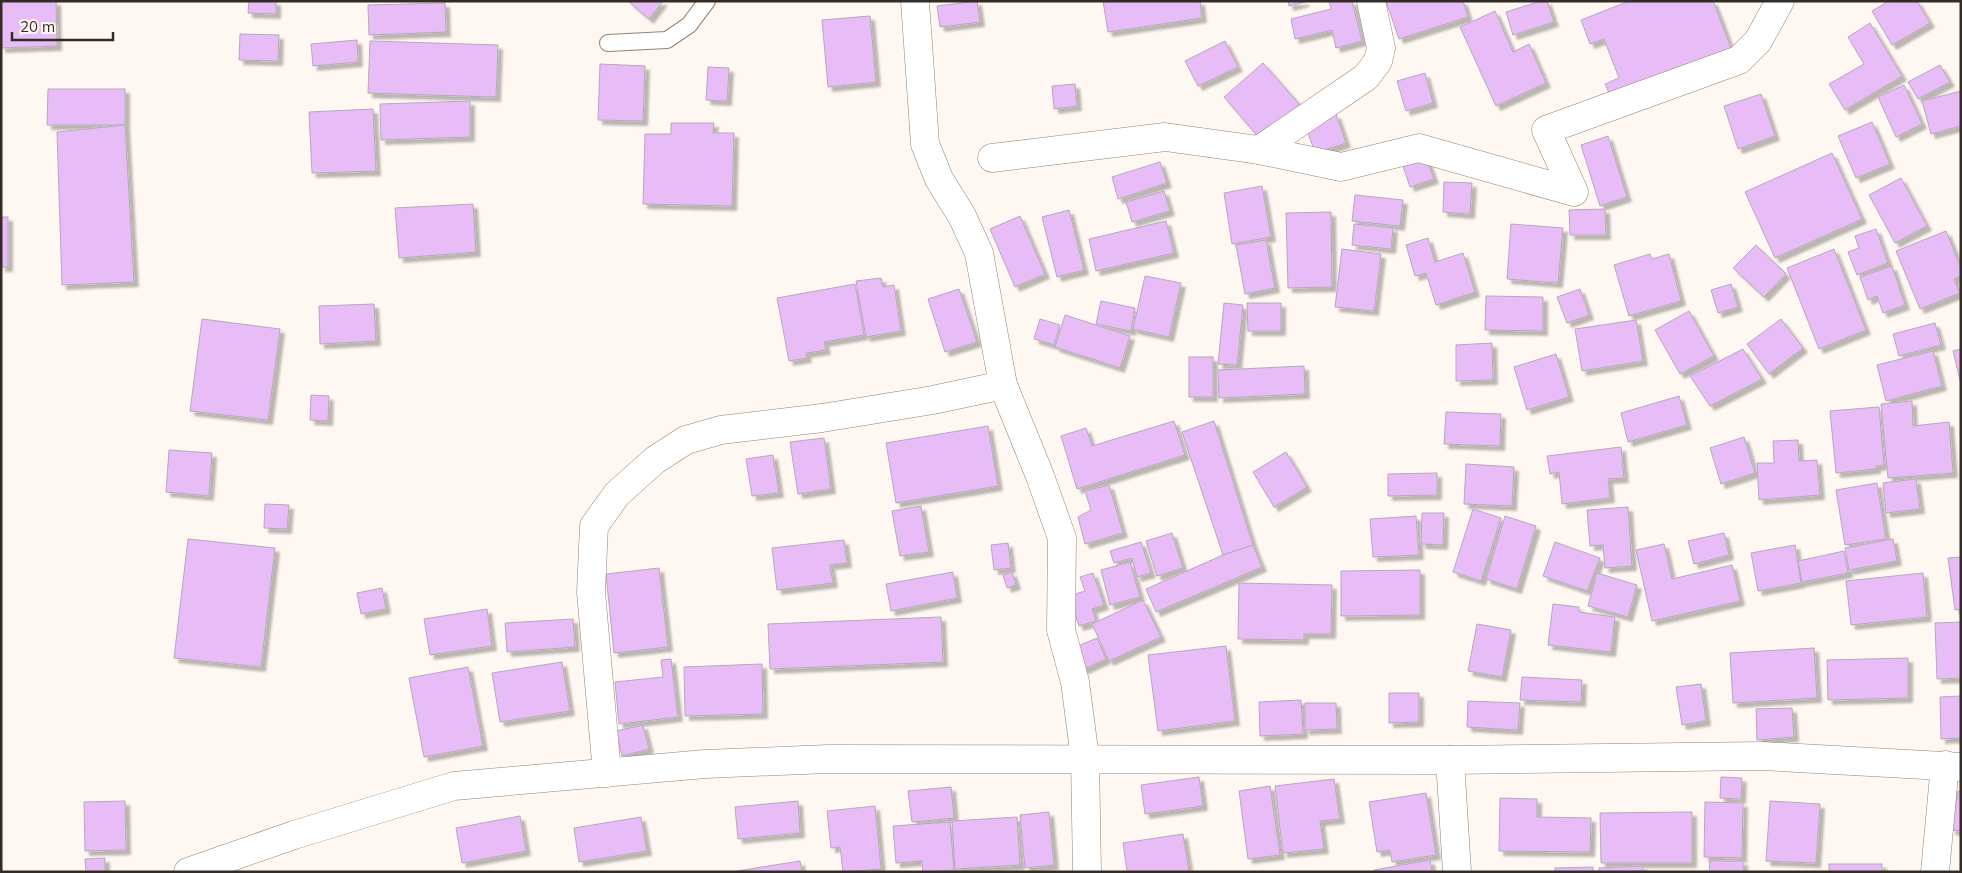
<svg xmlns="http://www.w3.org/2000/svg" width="1962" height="873" font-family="Mulish,sans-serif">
	<defs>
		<filter id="shadow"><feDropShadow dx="4.5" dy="4.5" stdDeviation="1" flood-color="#0004"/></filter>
	</defs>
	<rect width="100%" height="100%" fill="#fff7f1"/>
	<g fill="#e8bdf7" stroke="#b5a8ba" filter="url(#shadow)">
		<path d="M1,1h55l1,45 -56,2z"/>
		<path d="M249,1h27v13l-28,-1z"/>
		<path d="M628,1h35l-14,18z"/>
		<path d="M977,1l3,21 -40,5 -3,-21z"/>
		<path d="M1103,1h97l2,17 -94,14z"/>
		<path d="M1288,1h16l1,1 -16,4z"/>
		<path d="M1329,1h23l10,40 -26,7 -4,-18 -37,9 -4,-20 40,-10z"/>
		<path d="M1386,1h77l5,16 -69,22z"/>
		<path d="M1541,1h6l7,21 -41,13 -7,-23z"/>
		<path d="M1629,1h84l21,55 -121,46 -8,-18 14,-6 -15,-39 -14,5 -9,-24z"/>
		<path d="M1889,1h28l13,22 -38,22 -20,-34z"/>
		<path d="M445,3l1,29 -77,3 -1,-30z"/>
		<path d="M1495,11l18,41 16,-8 17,39 -50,23 -36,-79z"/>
		<path d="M870,16l6,66 -48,5 -6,-67z"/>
		<path d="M1870,23l32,53 -57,34 -16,-26 35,-20 -16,-27z"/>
		<path d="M240,34l39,1 -1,26 -39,-1z"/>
		<path d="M357,40l1,22 -45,4 -2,-22z"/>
		<path d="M370,41l128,4 -2,52 -128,-4z"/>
		<path d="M1225,41l13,26 -40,19 -13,-25z"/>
		<path d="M1263,63l37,42 -40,34 -36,-42z"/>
		<path d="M600,64l45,2 -2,55 -45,-1z"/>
		<path d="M1940,65l10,17 -32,17 -10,-17z"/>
		<path d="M708,67l21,1 -2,33 -21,-1z"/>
		<path d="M1425,73l8,30 -27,8 -9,-30z"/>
		<path d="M1075,84l2,22 -23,3 -2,-23z"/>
		<path d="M1904,85l18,39 -26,13 -18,-40z"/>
		<path d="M48,89h77v36h-78z"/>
		<path d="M1961,91v35l-30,8 -9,-33z"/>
		<path d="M1761,94l14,42 -37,13 -14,-43z"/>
		<path d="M470,101v36l-89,3 -1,-36z"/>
		<path d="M373,109l3,62 -64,2 -3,-61z"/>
		<path d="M1336,114l10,29 -31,10 -10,-29z"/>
		<path d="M1872,122l18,42 -34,14 -18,-42z"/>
		<path d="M671,123h43l-1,10h21l-2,73 -89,-2 2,-70h26z"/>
		<path d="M125,125l9,157 -72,3 -5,-153z"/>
		<path d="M1608,136l19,61 -27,9 -19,-61z"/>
		<path d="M1424,152l10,27 -24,8 -9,-27z"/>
		<path d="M1832,153l30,66 -87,39 -30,-66z"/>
		<path d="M1160,162l7,21 -49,16 -6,-22z"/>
		<path d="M1901,178l26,48 -32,17 -26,-48z"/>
		<path d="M1444,182l28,1 -2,31 -27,-2z"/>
		<path d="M1262,186l9,51 -39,7 -8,-51z"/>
		<path d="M1164,191l6,20 -38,11 -6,-20z"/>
		<path d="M1355,195l48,5 -3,26 -48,-5z"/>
		<path d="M473,204l3,48 -77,6 -4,-50z"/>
		<path d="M1605,209l1,26h-36l-1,-25z"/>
		<path d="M1069,210l15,60 -27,7 -15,-60z"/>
		<path d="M1331,212l1,75 -44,1 -2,-75z"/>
		<path d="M1020,216l25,58 -30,13 -25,-58z"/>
		<rect x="1" y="217" width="7" height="50"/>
		<path d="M1166,221l8,32 -78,18 -7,-32z"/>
		<path d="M1354,224l39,4 -2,21 -39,-4z"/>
		<path d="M1511,224l52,4 -5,55 -51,-4z"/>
		<path d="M1876,229l12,34 -31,12 -9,-23 11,-4 -4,-12z"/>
		<path d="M1946,231l15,37v8l-7,3 6,14 -40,16 -24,-58z"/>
		<path d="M1428,238l7,24 28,-9 12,39 -39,13 -10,-32 -11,3 -9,-31z"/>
		<path d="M1266,240l9,48 -30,6 -9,-49z"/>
		<path d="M1756,245l30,29 -22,23 -31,-29z"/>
		<path d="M1342,249l39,5 -7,57 -39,-4z"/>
		<path d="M1834,249l32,81 -47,19 -32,-81z"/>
		<path d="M1650,254l2,5 17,-5 12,47 -52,15 -15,-51z"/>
		<path d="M1892,266l13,39 -22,8 -6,-17 -9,4 -8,-23z"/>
		<path d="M1145,276l36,7 -12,54 -36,-8z"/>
		<path d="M881,278l2,9 11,-2 7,46 -35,6 -10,-56z"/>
		<path d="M855,284l9,51 -40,7 2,8 -20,3 1,5 -18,3 -12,-63z"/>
		<path d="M1731,284l7,23 -20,6 -7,-23z"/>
		<path d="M959,289l18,53 -32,10 -17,-53z"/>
		<path d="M1580,289l9,26 -22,8 -10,-26z"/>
		<path d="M1486,296l57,1v34l-58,-1z"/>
		<path d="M1101,301l34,7 -4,23 -35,-7z"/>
		<path d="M1224,303l19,2 -6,60 -19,-1z"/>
		<path d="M1247,303h34v28h-33z"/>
		<path d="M374,304l2,37 -56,3 -1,-38z"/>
		<path d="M1689,311l25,45 -34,18 -25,-44z"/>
		<path d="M1065,315l65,21 -10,32 -65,-21z"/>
		<path d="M202,319l78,10 -12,91 -78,-9z"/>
		<path d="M1040,319l20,6 -6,20 -20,-6z"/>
		<path d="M1781,319l22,29 -34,26 -22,-30z"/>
		<path d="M1636,320l7,41 -61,10 -7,-42z"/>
		<path d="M1935,323l6,22 -42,11 -6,-22z"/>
		<path d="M1492,343l1,37 -37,1v-36z"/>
		<path d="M1743,349l19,30 -52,27 -20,-30z"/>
		<path d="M1961,349v35l-8,-33z"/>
		<path d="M1933,351l9,35 -56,15 -9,-36z"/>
		<path d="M1556,354l13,43 -42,13 -13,-43z"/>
		<rect x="1189" y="357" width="24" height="40"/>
		<path d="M1304,366l1,28 -86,4 -1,-28z"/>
		<path d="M311,395l18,1 -1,25 -18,-1z"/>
		<path d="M1679,396l8,29 -59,17 -7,-29z"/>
		<path d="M1912,401l1,25 36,-4 4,51 -65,5 -7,-74z"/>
		<path d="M1879,407l5,58 -8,1v3l-40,4 -6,-62z"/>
		<path d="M1446,412l55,2 -1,32 -56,-2z"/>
		<path d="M1174,421l11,34 -108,34 -16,-53 25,-8 6,18z"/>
		<path d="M1214,421l39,124 -30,10 -41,-123z"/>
		<path d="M988,426l10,60 -102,17 -10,-60z"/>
		<path d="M1744,437l11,36 -34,11 -11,-36z"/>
		<path d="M824,438l7,51 -33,5 -8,-52z"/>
		<path d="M1798,440l1,21 18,-1 3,35 -61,5 -2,-37h17l-1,-22z"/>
		<path d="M1621,447l3,31 -16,1 2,19 -48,6 -3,-32 -9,2 -3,-18z"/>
		<path d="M169,450l43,3 -3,43 -43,-4z"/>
		<path d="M1286,452l21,35 -33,20 -21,-35z"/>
		<path d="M773,455l6,38 -27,3 -6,-37z"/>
		<path d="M1466,464l48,3 -2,39 -48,-2z"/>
		<path d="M1437,473v22l-49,1v-22z"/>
		<path d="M1916,479l4,30 -34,4 -3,-30z"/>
		<path d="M1877,483l9,56 -41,6 -9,-55z"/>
		<path d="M1109,485l14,48 -38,11 -7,-27 13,-7 -6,-19z"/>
		<path d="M265,504l24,1 -2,24 -23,-1z"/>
		<path d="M921,506l8,46 -29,4 -8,-45z"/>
		<path d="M1628,507l4,59 -27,2 -2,-23 -13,1 -3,-36z"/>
		<path d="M1473,509l28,9 -20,63 -28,-9z"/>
		<path d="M1422,513h22l-1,32 -22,-1z"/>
		<path d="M1416,516l3,39 -46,2 -3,-38z"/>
		<path d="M1505,516l31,10 -19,63 -31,-10z"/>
		<path d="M1172,533l11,35 -26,8 -11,-35z"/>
		<path d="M1724,533l5,22 -35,9 -6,-23z"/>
		<path d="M188,539l87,9 -14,119 -87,-9z"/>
		<path d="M1893,539l4,22 -48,9 -4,-22z"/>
		<path d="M844,540l3,23 -17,2 3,18 -56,7 -5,-42z"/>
		<path d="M1141,542l10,31 -14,4 -5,-19 -18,5 -4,-12z"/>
		<path d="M1555,542l45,16 -13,33 -44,-15z"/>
		<path d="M1008,543l3,25 -17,2 -3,-25z"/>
		<path d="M1664,544l8,35 60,-14 8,36 -88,20 -16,-71z"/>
		<path d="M1253,545l9,22 -106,45 -10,-23 77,-34z"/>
		<path d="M1795,545l6,38 -43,8 -7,-38z"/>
		<path d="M1844,551l4,22 -46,9 -4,-21z"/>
		<path d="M1961,557v52l-6,1 -7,-52z"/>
		<path d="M1130,562l10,35 -30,8 -9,-35z"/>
		<path d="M659,568l9,79 -54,6 -8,-79z"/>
		<path d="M1420,570v45l-79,1v-45z"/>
		<path d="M953,572l4,26 -66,13 -5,-27z"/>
		<path d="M1012,572l4,13 -9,3 -4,-13z"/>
		<path d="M1093,573l11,32 -12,4 4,12 -17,5 -10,-30 16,-5 -5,-14z"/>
		<path d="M1597,573l40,12 -9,32 -40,-11z"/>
		<path d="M1923,573l4,44 -76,8 -5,-44z"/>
		<path d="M1239,583l93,2 -1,49h-27v6l-66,-1z"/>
		<path d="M382,588l4,21 -25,5 -4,-21z"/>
		<path d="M1143,600l18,37 -52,24 -17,-37z"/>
		<path d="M1553,604l26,3v5l36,5 -4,35 -63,-7z"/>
		<path d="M487,609l5,37 -62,9 -6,-36z"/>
		<path d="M941,617l2,45 -173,7 -2,-45z"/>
		<path d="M573,619l2,28 -68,5 -2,-29z"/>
		<path d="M1961,622v56l-24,1 -2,-56z"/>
		<path d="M1477,624l34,6 -9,47 -34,-6z"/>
		<path d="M1097,638l9,21 -24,11 -9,-22z"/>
		<path d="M1226,646l9,75 -77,10 -10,-76z"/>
		<path d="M1814,648l3,50 -84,5 -3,-50z"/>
		<path d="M1908,658v40l-80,2 -1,-40z"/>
		<path d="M671,659l7,58 -59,7 -4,-42 48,-5 -2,-17z"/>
		<path d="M562,662l8,49 -70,11 -8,-49z"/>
		<path d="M762,664l1,50 -78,2 -1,-49z"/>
		<path d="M468,667l15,79 -59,11 -15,-79z"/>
		<path d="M1522,677l60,3 -1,22 -61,-2z"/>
		<path d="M1701,684l5,37 -24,4 -6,-38z"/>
		<path d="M1389,693h30v29l-30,1z"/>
		<path d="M1961,696v42l-20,1 -1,-42z"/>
		<path d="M1301,700l2,34 -43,2 -1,-34z"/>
		<path d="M1468,701l52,2 -2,27 -51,-3z"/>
		<path d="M1305,703h31l1,26 -32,1z"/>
		<path d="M1792,708l2,29 -37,3 -1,-31z"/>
		<path d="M643,725l6,24 -27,7 -6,-25z"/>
		<path d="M1199,777l4,29 -58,8 -4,-29z"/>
		<path d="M1721,777l21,1 -1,21 -21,-1z"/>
		<path d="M1334,779l6,40 -20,2 4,28 -41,4 -8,-67z"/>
		<path d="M1270,786l10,69 -32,4 -9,-68z"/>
		<path d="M951,787l3,31 -42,4 -4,-31z"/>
		<path d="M1958,791l3,1v39l-10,-1z"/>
		<path d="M1426,793l10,62 -44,7 -2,-12 -13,2 -8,-50z"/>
		<path d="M1500,798l37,1v18l54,1 -1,34 -91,-1z"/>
		<path d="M125,801l1,49 -41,1 -1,-49z"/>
		<path d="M798,801l2,32 -62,6 -3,-32z"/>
		<path d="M1770,801l50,3 -4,59 -50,-2z"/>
		<path d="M1705,802l38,1 -1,55 -38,-1z"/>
		<path d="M875,806l6,63 -38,3 -3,-25 -9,1 -4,-37z"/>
		<path d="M1049,812l5,53 -29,3 -5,-53z"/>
		<path d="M1692,812v51h-91l-1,-50z"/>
		<path d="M520,816l6,35 -64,12 -6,-35z"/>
		<path d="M641,817l6,34 -68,11 -5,-34z"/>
		<path d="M1017,817l3,48 -65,4 -3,-48z"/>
		<path d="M950,822l4,48 -31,2 -1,-11 -26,2 -3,-37z"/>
		<path d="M1183,834l6,38h-62l-4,-29z"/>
		<path d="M105,858v14h-19l-1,-13z"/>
		<path d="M1430,860l2,12h-58v-2z"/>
		<path d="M800,861l2,11 -65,-1z"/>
		<path d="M1710,861h33v11h-34z"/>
		<rect x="1829" y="864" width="53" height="8"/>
		<path d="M1643,866v6h-44v-4z"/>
		<path d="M1593,867v5h-38v-4z"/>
	</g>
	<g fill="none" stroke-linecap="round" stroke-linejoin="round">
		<g stroke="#948375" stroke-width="18">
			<path id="service" d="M608,43l59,-3 22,-15 18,-24"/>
		</g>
		<g stroke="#948375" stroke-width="29">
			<g id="minor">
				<path d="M915,1l10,143 14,35 23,37 17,37 24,132 37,91 22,62 -1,92 14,52 10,76 2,114"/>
				<path d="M1259,150l107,-73 12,-16 3,-13 -10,-47"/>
				<path d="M992,158l173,-21 94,13 82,17 78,-19 155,44 -28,-62 193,-70 19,-19 22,-40"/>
				<path d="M1450,760l7,112"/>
				<path d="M607,773l-16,-181 3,-66 23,-32 38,-34 31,-20 35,-10 101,-12 111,-18 70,-15"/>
				<path d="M188,872l106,-37 160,-49 251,-22 123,-5 622,1 312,-4 199,11"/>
				<path d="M1935,872l10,-107"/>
			</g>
		</g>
		<use href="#service" stroke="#fff" stroke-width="16"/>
		<use href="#minor" stroke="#fff" stroke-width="28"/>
	</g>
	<rect width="1962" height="873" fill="none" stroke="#332c26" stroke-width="5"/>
	<path d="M12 32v8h101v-8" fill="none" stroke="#332c26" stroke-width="2.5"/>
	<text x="20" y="32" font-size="15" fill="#332c26" stroke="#fff7f1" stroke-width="4" paint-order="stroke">20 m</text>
</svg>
